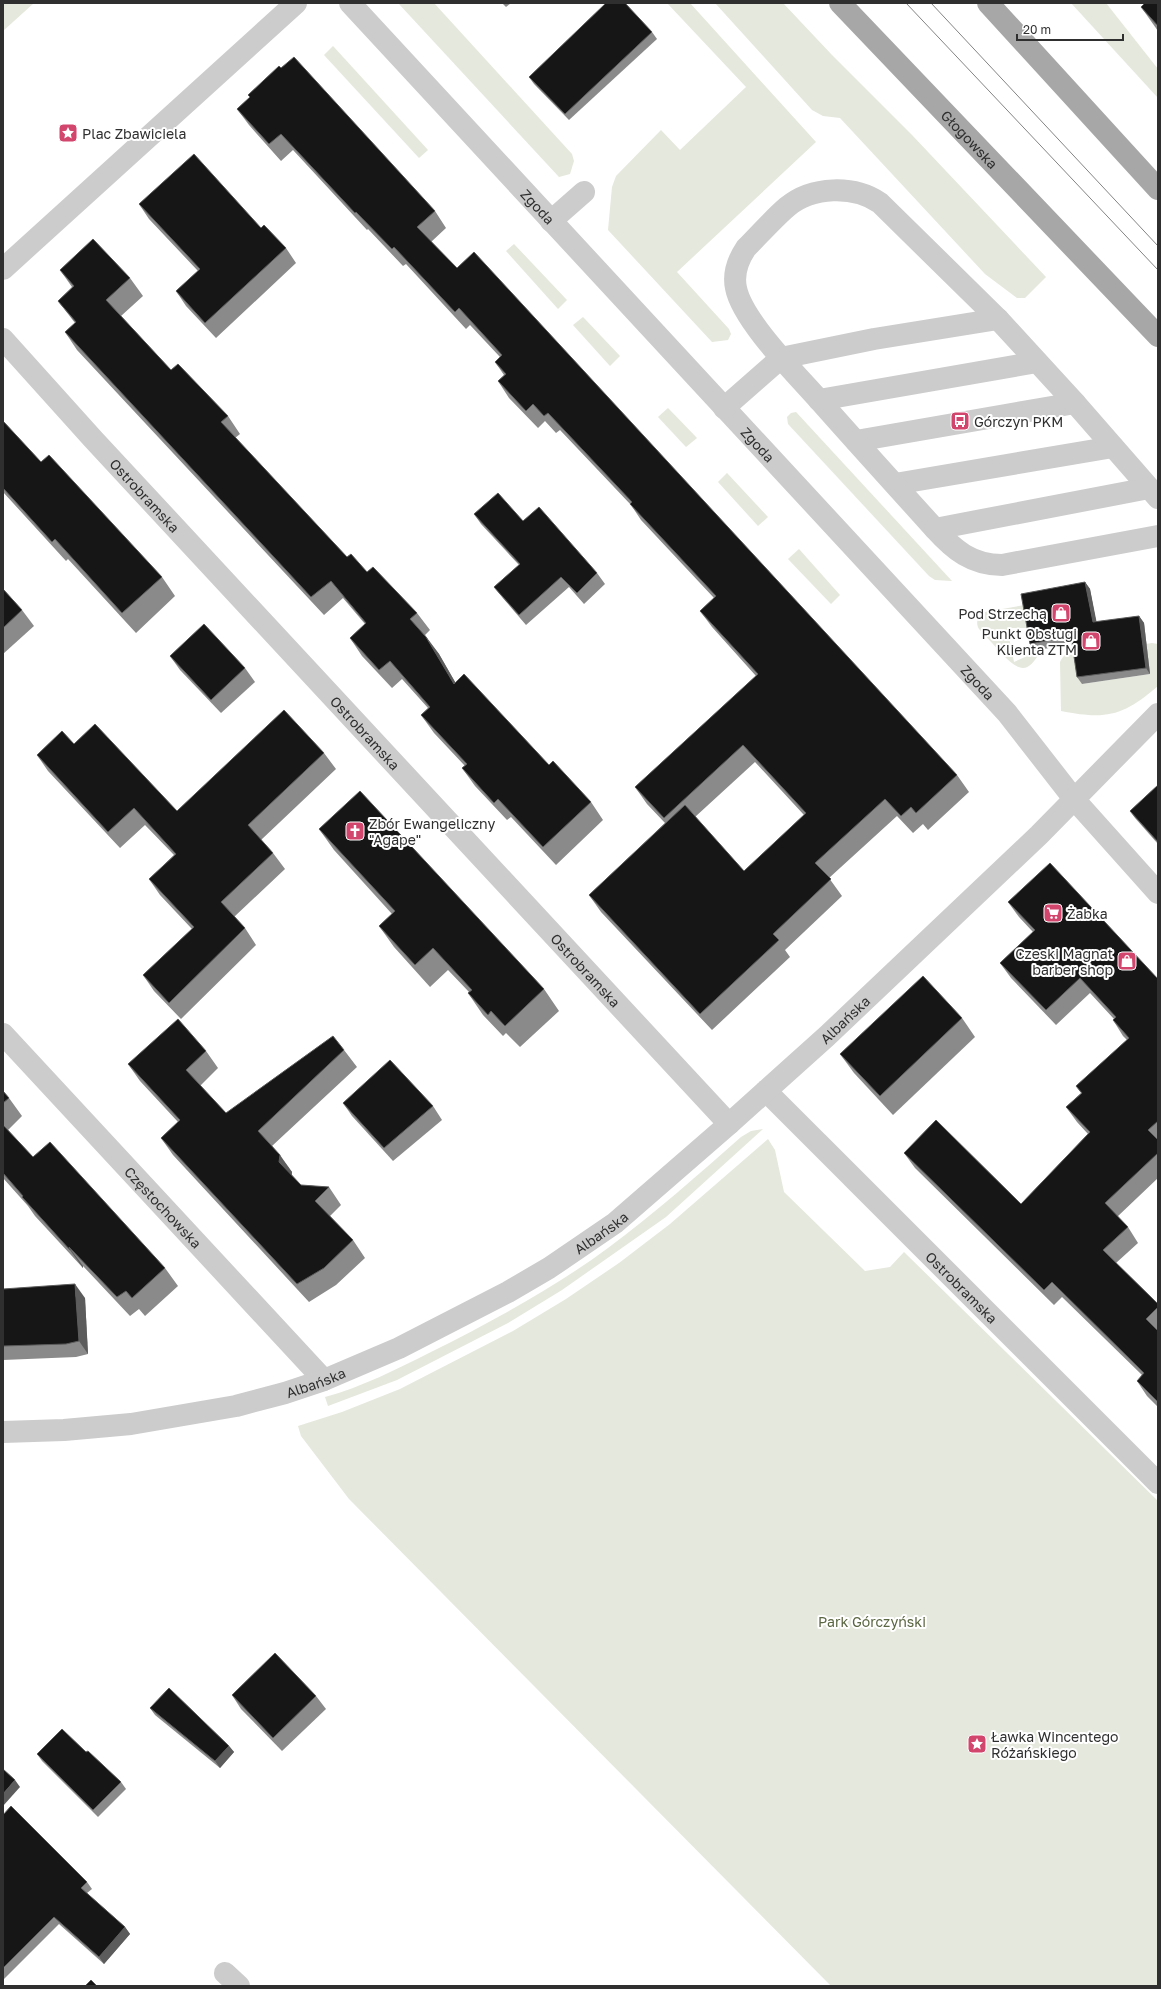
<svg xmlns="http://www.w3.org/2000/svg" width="1161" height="1989" font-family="'Golos Text',sans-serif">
	<rect width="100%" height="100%" fill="#fff"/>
	<g fill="#e5e8dc">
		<path d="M3,3h31l-31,28z"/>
		<path d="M398,3h36l138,151 2,7 -4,13 -11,3z"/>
		<path d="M667,3h23l126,139 -139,130 52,57 2,5 -3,6 -16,2 -104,-112 4,-43 4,-11 45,-46 19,20 66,-63z"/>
		<path d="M715,3h68l49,52 80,80 134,142 -21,21h-8l-32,-24 -145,-156 -17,-2 -11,-6z"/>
		<path d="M1071,3h35l52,66v29z"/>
		<path d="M333,46l95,104 -9,8 -95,-103z"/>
		<path d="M514,244l53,56 -9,9 -52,-58z"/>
		<path d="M583,317l37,39 -10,10 -37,-41z"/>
		<path d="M668,408l29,30 -11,9 -28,-30z"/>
		<path d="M796,412l156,169 -17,-1 -6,-4 -141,-152 -1,-7 4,-4z"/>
		<path d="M727,473l41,44 -10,9 -40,-44z"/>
		<path d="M799,549l41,46 -9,9 -43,-45z"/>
		<path d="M1030,604l12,24h-35l7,34 27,-12c-14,27 -23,20 -41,2 -7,-8 -14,-16 -21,-23 -4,-7 -1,-13 6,-17z"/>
		<path d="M1152,643l6,1v42c-35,30 -51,34 -97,25l-1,-49c4,-8 8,-10 17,-11l5,33 68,-10 -4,-30z"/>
		<path d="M763,1129l-97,88 -104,73 -54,33 -111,57 -69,26 -3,-9c37,-10 72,-28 106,-45 60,-30 123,-64 177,-104 47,-35 90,-73 133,-111l10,-6z"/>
		<path d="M768,1139l7,11 9,42 81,79 25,-4 14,-15 254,249v485h-327l-482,-487 -48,-63 -3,-10 44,-14 58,-23 113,-58 53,-32 53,-36 51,-39z"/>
	</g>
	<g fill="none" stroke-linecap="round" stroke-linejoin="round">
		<g stroke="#ccc" stroke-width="22">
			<path id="s1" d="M350,3l657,710 67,86 84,94"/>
			<path d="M551,221l33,-29"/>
			<path d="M3,269l293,-266"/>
			<path id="s2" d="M3,339l90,100 636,685"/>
			<path d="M819,400l218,-38"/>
			<path d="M724,408l57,-50 93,-19 124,-20"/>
			<path d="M856,441l219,-38"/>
			<path d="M895,484l218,-37"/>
			<path d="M1158,498l-83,-95 -77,-84 -118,-116c-26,-18 -68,-17 -93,4 -14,12 -28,28 -41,41 -8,12 -13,26 -10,40 6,32 60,86 83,112 38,43 77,86 116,129 19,21 37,36 67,36l156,-29"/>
			<path d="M935,529l214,-41"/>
			<path id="s3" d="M3,1034l321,346"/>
			<path id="s4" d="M766,1091l392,392"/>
			<path id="s5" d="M3,1432l61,-2 67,-6 105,-18 49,-13 39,-13 75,-32 109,-56 41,-24 66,-45 114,-99 98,-88 212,-201 119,-121"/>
			<path d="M225,1973l14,13"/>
		</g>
		<g stroke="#a7a7a7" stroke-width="22">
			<path id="s6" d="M840,3l318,333"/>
			<path d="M988,3l170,186"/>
		</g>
		<g stroke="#848484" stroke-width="1">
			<path d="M906,3l252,267"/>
			<path d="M931,3l227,243"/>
		</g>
	</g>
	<g fill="#8a8a8a" fill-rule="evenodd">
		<path d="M502,3h9l-5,4z"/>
		<path d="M1158,3v28l-17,-24z"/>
		<path d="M652,32l5,7 -88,81 -35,-36 -5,-7z"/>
		<path d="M248,95l187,116 11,17 -15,14 526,533 12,17 -41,38 -5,-6 -10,9 -16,-17 -68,62 13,18 -57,54 5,7 -78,73 -111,-118 -12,-17 76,-72 -18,-19 -12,-17 121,-111 -44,-49 -12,-16 14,-13 -73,-78 -10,-15 -71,-75 -4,3 -11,-12 -7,7 -29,-30 -11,-17 6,-6 -9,-13 5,-5 -30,-32 -4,4 -60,-65 -3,2 -35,-37 -1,1 -74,-80 -12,11 -32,-36 -12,-16 13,-12zM755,762l49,53 -60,56 -49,-54z"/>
		<path d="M139,204l122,24 25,20 10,15 -80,75 -30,-32 -10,-15 22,-20 -49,-52z"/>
		<path d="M60,270l70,8 13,18 -22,20 50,54 57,46 12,18 -5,4 112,119 20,15 50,41 13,17 -5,5 14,19 16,28 136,120 12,18 -47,45 -45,-48 -4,3 -32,-34 -13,-18 3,-2 -31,-33 -13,-18 7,-7 -26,-29 -10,9 -30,-32 -12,-18 15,-14 -22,-26 -19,17 -247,-265 -12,-18 10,-9 -17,-22 14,-14z"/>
		<path d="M3,421l38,41 121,115 13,19 -39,37 -68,-74 -2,2 -63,-69z"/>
		<path d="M474,514l49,7 74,52 8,11 -21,20 -15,-17 -43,38 -24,-28 -8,-10 25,-22 -38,-41z"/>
		<path d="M1085,582l5,7 6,33 43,-6 5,7 6,51 -68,10 -5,-7 -5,-34 -37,8 -5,-7z"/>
		<path d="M3,589l19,21 12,16 -31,28z"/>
		<path d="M170,656l75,12 10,14 -34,31 -41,-43z"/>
		<path d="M74,744l103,67 147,-58 12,16 -75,71 12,13 12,16 -51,48 11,11 11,17 -75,74 -27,-28 -11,-16 49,-46 -32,-34 -11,-16 25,-24 -29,-30 -25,23 -72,-77 -11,-16z"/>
		<path d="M1158,785v59l-23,-26 -5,-7z"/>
		<path d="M319,829l225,160 15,22 -39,36 -14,-14 -3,3 -20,-21 -15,-22 1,-1 -21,-22 -18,17 -36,-40 -15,-21 13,-12 -58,-64z"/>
		<path d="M1008,902l150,77v199l-41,39 11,10 10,16 -22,20 42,41v103l-11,-11 -10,-15 5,-6 -80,-78 -8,8 -139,-137 -11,-15 117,51 67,-70 -11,-12 -11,-15 15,-14 -5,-7 51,-46 -4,-4 -10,-16 1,-1 -24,-26 -34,32 -45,-47 -11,-15 33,-31 -14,-15z"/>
		<path d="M962,1018l13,19 -82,78 -39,-42 -14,-19z"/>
		<path d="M344,1050l13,17 -85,79 20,26v3l9,10 28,2 12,18 -11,11 23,24 12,18 -29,27 -27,17 -136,-147 -12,-17 17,-16 -38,-41 -12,-17 78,-13 12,17 -18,18 26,27z"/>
		<path d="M3,1091l6,7 13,18 -14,14 25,27 132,111 13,18 -33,30 -6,-7 -9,7 -47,-50v2l-48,-52 -7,-10 -25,-28z"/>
		<path d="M343,1103l90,3 9,14 -49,41 -41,-45z"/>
		<path d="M3,1289l82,9 3,56 -12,3 -73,3z"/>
		<path d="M232,1695l84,1 10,13 -44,42 -41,-42z"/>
		<path d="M150,1708l79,38 5,6 -14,16 -65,-53z"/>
		<path d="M86,1752l35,30 5,7 -28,28 -56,-56 -5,-7z"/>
		<path d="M3,1815l84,67 5,7 -5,4 38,34 5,7 -26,30 -45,-40 -56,56z"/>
	</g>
	<g fill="#5c5c5c">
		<path d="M1085,582l5,7 8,40 -5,-7z"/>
		<path d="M1139,616l5,7 6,51 -4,-6z"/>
		<path d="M426,637l13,17 27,47 -12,-17z"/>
		<path d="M280,1155l12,17 -1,7 -12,-17z"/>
		<path d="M69,1247l14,19v2l-13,-18z"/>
		<path d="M75,1284l10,14 3,56 -9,-13z"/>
		<path d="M229,1746l5,6 -14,16 -5,-7z"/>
		<path d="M15,1780l5,7 -17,19v-12z"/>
		<path d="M125,1927l5,7 -26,30 -5,-7z"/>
	</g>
	<g fill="#161616" stroke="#5c5c5c">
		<path d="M606,3h19l27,29 -87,82 -36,-37z"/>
		<path d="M1145,3h13v23l-17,-19z"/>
		<path d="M294,57l141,154 -18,16 40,41 17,-16 483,523 -41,38 -5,-6 -10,9 -16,-17 -70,64 16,16 -58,55 6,6 -79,74 -111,-119 96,-90 59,66 62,-58 -63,-68 -79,73 -29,-31 123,-113 -58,-63 16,-15 -86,-92 2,-2 -84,-89 -4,3 -11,-12 -7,7 -28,-30 8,-7 -11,-12 7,-7 -43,-47 -4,4 -61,-65 -2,2 -36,-37 -1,1 -74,-79 -12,10 -32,-35 13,-12 -2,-2 31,-29 2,2z"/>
		<path d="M194,154l67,74 3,-3 22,23 -81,75 -29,-32 24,-22 -61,-65z"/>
		<path d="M93,239l37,39 -24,22 65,70 7,-6 50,52 -7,6 126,135 4,-3 16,18 6,-5 44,46 -7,6 16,18 28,47 10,-10 85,91 4,-4 38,41 -48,45 -45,-48 -4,4 -32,-35 5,-4 -46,-49 9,-8 -40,-46 -11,9 -29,-32 16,-15 -35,-42 -20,16 -246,-265 11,-10 -18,-21 16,-15 -14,-16z"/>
		<path d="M3,421l38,41 8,-7 113,122 -40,36 -67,-74 -3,3 -49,-54z"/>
		<path d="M498,493l25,28 16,-14 58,66 -20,20 -16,-16 -42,38 -25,-28 26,-23 -46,-50z"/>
		<path d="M1085,582l8,40 46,-6 7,52 -69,9 -6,-41 -41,8 -9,-50z"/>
		<path d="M3,589l19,21 -19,18z"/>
		<path d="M204,624l41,44 -34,32 -41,-44z"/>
		<path d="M284,710l40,43 -76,72 25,28 -52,49 24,26 -76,75 -26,-28 51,-48 -45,-48 27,-25 -42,-46 -26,24 -71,-77 25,-24 12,13 21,-20 82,87z"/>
		<path d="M1158,785v57l-28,-31z"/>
		<path d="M360,791l184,198 -39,37 -14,-15 -3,4 -20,-22 4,-3 -39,-42 -18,17 -36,-39 16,-15 -76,-82z"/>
		<path d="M1050,863l108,116v142l-10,9 10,10v13l-53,50 23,24 -25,23 55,54v3l-12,12 12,12v71l-21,-21 7,-8 -92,-91 -8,8 -140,-137 32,-33 85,84 69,-72 -24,-25 16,-14 -6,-7 53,-48 -16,-18 3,-3 -36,-39 -34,32 -46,-47 35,-33 -27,-28z"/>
		<path d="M923,976l39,42 -82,78 -40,-42z"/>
		<path d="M178,1019l28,32 -20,19 40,43 107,-77 11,14 -86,81 22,24 -1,7 22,23 28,2 -14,14 38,39 -29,28 -27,16 -136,-146 19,-18 -52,-56z"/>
		<path d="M390,1060l43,46 -49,42 -41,-45z"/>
		<path d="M3,1091l6,7 -6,5z"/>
		<path d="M3,1125l30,32 17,-15 115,126 -33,30 -6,-7 -9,6 -48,-50 1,3 -48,-53 1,-1 -20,-23z"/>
		<path d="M75,1284l4,57 -13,3 -63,2v-57z"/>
		<path d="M275,1653l41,43 -43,42 -41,-43z"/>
		<path d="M169,1688l60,58 -14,15 -65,-53z"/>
		<path d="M62,1729l24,23 2,-1 33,31 -28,28 -56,-56z"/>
		<path d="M3,1769l12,11 -12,14z"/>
		<path d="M11,1806l76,76 -6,6 44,39 -26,30 -45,-40 -51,51v-153z"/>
		<path d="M91,1980l6,6h-12z"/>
	</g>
	<defs>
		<g id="sight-square" transform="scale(1)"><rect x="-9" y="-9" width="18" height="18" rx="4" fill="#d2456d" stroke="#fff"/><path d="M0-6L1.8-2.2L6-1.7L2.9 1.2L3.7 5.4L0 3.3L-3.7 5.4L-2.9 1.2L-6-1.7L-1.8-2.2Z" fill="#fff"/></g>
		<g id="bus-square" transform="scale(1)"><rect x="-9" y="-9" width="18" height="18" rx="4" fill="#d2456d" stroke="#fff"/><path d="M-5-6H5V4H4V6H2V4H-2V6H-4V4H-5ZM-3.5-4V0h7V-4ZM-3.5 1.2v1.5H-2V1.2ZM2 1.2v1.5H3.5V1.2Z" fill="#fff"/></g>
		<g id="shop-square" transform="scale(1)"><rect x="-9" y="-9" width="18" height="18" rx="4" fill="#d2456d" stroke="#fff"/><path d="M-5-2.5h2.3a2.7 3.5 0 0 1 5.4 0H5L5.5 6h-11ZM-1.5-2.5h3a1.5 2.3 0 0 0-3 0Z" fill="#fff"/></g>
		<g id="church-square" transform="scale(1)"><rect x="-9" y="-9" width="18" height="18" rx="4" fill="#d2456d" stroke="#fff"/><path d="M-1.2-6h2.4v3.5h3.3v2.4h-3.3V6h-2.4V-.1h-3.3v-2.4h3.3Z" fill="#fff"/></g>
		<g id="supermarket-square" transform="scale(1)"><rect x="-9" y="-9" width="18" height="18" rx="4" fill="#d2456d" stroke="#fff"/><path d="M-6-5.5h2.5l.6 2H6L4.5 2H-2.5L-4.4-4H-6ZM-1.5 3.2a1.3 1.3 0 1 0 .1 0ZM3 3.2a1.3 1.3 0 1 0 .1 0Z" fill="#fff"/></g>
	</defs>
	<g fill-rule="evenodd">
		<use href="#sight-square" x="68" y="133"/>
		<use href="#bus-square" x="960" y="421"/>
		<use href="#shop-square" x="1061" y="613"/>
		<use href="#shop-square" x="1091" y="641"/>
		<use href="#church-square" x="355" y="831"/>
		<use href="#supermarket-square" x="1053" y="913"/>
		<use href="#shop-square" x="1127" y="961"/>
		<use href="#sight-square" x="977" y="1744"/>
	</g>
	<g text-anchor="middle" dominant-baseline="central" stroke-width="4" stroke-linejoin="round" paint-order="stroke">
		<g font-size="14" fill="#2f2f2f" stroke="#fff" text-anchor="start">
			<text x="82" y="133">Plac Zbawiciela</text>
			<text x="974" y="421">Górczyn PKM</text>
			<text x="1047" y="613" text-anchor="end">Pod Strzechą</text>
			<text x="1077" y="633" text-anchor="end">Punkt Obsługi<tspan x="1077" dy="16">Klienta ZTM</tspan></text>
			<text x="369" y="823">Zbór Ewangeliczny<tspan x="369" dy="16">"Agape"</tspan></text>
			<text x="1067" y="913">Żabka</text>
			<text x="1113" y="953" text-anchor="end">Czeski Magnat<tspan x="1113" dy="16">barber shop</tspan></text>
			<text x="991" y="1736">Ławka Wincentego<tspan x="991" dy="16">Różańskiego</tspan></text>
		</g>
		<g font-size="14" fill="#2f2f2f" stroke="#fff">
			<text stroke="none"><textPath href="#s6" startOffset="188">Głogowska</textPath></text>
			<text stroke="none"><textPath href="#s1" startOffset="277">Zgoda</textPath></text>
			<text stroke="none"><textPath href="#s1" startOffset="601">Zgoda</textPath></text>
			<text stroke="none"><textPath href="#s2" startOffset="211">Ostrobramska</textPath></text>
			<text stroke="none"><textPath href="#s1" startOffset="925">Zgoda</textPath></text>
			<text stroke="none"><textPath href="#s2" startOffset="535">Ostrobramska</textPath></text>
			<text stroke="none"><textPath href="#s2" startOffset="859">Ostrobramska</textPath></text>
			<text stroke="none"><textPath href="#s5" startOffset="965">Albańska</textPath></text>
			<text stroke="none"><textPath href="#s3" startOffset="236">Częstochowska</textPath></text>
			<text stroke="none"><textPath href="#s5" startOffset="641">Albańska</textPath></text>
			<text stroke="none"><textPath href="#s4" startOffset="277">Ostrobramska</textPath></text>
			<text stroke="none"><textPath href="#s5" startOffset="318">Albańska</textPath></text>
		</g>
		<g font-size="14" fill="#5a6641" stroke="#fff">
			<text x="872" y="1621">Park Górczyński</text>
		</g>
	</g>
	<rect width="1161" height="1989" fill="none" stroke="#2f2f2f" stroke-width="8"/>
	<path d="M1017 34v6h106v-6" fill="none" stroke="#2f2f2f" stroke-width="2"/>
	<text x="1023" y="34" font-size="12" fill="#2f2f2f" stroke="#ffffff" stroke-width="3" paint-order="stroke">20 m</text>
</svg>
